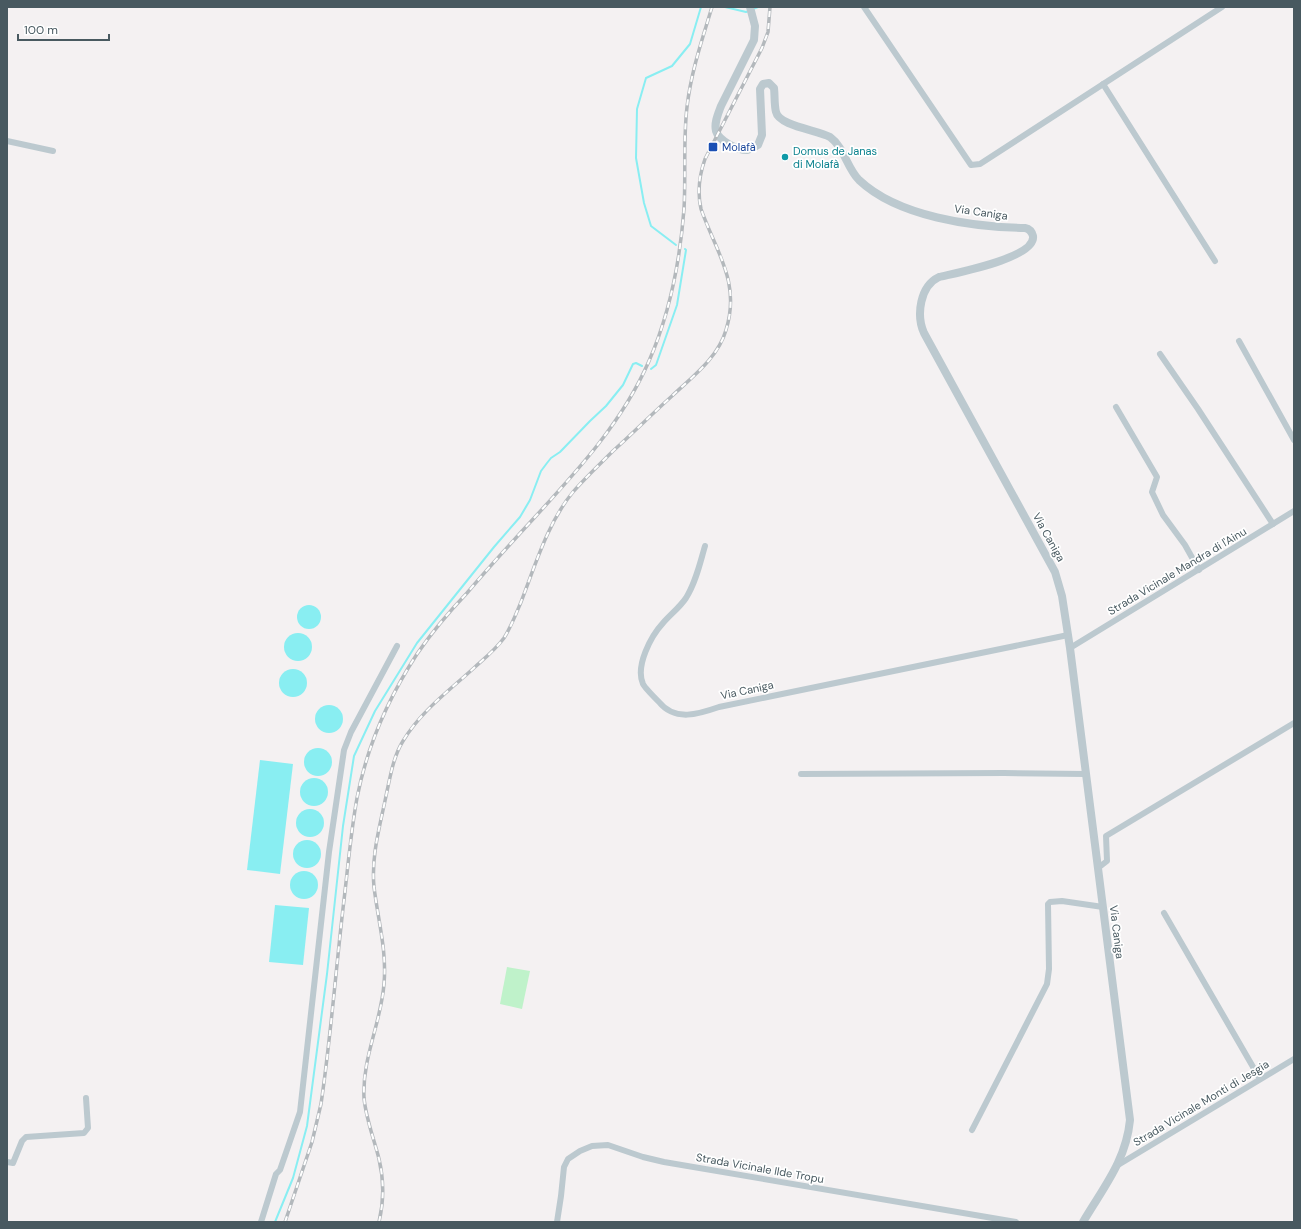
<svg xmlns="http://www.w3.org/2000/svg" width="1301" height="1229" font-family="'DM Sans',sans-serif">
	<rect width="100%" height="100%" fill="#f4f1f2"/>
	<path fill="#bff2ca" d="M507,967l23,4 -8,38 -22,-5z"/>
	<g fill="#89eef2">
		<circle cx="309" cy="617" r="12"/>
		<circle cx="298" cy="647" r="14"/>
		<circle cx="293" cy="683" r="14"/>
		<circle cx="329" cy="719" r="14"/>
		<circle cx="318" cy="762" r="14"/>
		<path d="M260,760l33,4 -13,110 -33,-4z"/>
		<circle cx="314" cy="792" r="14"/>
		<circle cx="310" cy="823" r="14"/>
		<circle cx="307" cy="854" r="14"/>
		<circle cx="304" cy="885" r="14"/>
		<path d="M275,905l34,3 -6,57 -34,-3z"/>
	</g>
	<g fill="none" stroke-linecap="round" stroke-linejoin="round">
		<g stroke="#89eef2" stroke-width="2">
			<path d="M725,7l21,5 3,-1"/>
			<path d="M753,9l5,-2"/>
			<path d="M676,245l-25,-19 -7,-23 -8,-45 1,-49 9,-31 26,-12 18,-22 11,-37"/>
			<path d="M651,369l5,-4 21,-60 9,-55 -1,-1"/>
			<path d="M275,1222l18,-44 14,-52 20,-152 16,-148 11,-70 21,-45 42,-68 77,-96 26,-30 10,-17 11,-29 6,-8 4,-5 9,-6 30,-31 16,-15 17,-21 10,-21 3,-1 6,3"/>
		</g>
		<g stroke="#bcc9cf" stroke-width="6">
			<path d="M864,7l107,158 9,-1 242,-157"/>
			<path d="M1103,84l112,177"/>
			<path d="M7,141l46,10"/>
			<path d="M1239,341l55,99"/>
			<path d="M1160,354l38,55 75,115"/>
			<path d="M1116,407l41,70 -5,15 11,23 22,30 14,25"/>
			<path d="M705,546c-5,17 -9,36 -19,52 -6,9 -15,16 -23,25 -12,13 -28,43 -20,61 2,4 12,14 16,18 16,20 40,12 60,5l349,-72"/>
			<path d="M1070,648l224,-137"/>
			<path d="M801,774l203,-1 81,1"/>
			<path d="M1098,868l9,-7 -1,-25 188,-113"/>
			<path d="M1164,913l96,166"/>
			<path d="M972,1130l75,-146 2,-15 -1,-65 2,-2 12,-1 41,6"/>
			<path d="M7,1162l6,1 9,-22 4,-4 58,-4 4,-5 -2,-30"/>
			<path d="M1118,1165l176,-106"/>
			<path d="M261,1222l15,-48 4,-4 20,-58 29,-260 15,-102 7,-18 46,-86"/>
			<path d="M557,1222l4,-26 3,-29 4,-8 12,-8 12,-5 16,-1 35,12 21,5 352,60"/>
		</g>
		<path stroke="#bcc9cf" stroke-width="8" d="M750,7l5,19 -1,14 -33,66c-3,8 -7,17 -5,25 3,10 21,19 31,19 4,-1 8,-3 11,-5l4,-10 -2,-46 3,-5 6,-1 5,5c1,8 0,16 2,24 3,14 42,18 54,25 14,10 17,31 29,43 39,37 114,47 166,48 5,1 7,4 8,8 3,22 -78,37 -94,41 -19,9 -23,38 -15,56l131,239 7,24 8,52 60,472c-4,41 -27,68 -47,102"/>
		<g stroke="#b3b8bc" stroke-width="3.5">
			<g id="rail">
				<path d="M285,1222l27,-80 9,-38c10,-68 15,-137 23,-204 4,-34 7,-69 13,-102 10,-52 32,-101 60,-144 15,-22 32,-42 50,-61 22,-26 45,-51 68,-76 44,-48 88,-96 114,-156 21,-48 31,-100 35,-152 2,-34 -1,-68 3,-102 4,-35 15,-67 25,-100"/>
				<path d="M379,1222c5,-21 5,-42 0,-63 -5,-20 -13,-40 -15,-61 -2,-40 17,-75 20,-114 3,-33 -6,-64 -10,-97 -3,-31 6,-61 12,-91 4,-18 7,-39 17,-55 18,-30 47,-51 72,-74 10,-9 21,-18 29,-29 7,-11 12,-24 17,-36 14,-36 27,-80 52,-110 12,-14 26,-27 40,-41 20,-18 39,-37 59,-55 20,-19 46,-38 54,-66 15,-48 -10,-78 -25,-121 -4,-18 -2,-33 4,-50l57,-111 6,-16 2,-25"/>
			</g>
		</g>
		<use href="#rail" stroke="#fff" stroke-width="2" stroke-dasharray="6" stroke-linecap="butt"/>
	</g>
	<rect fill="#1a4fb4" stroke="#fff" stroke-width="1.5" x="708" y="142" width="10" height="10" rx="2"/>
	<circle fill="#0f9aa8" stroke="#fff" stroke-width="1.5" cx="785" cy="157" r="4"/>
	<g text-anchor="middle" dominant-baseline="central" stroke-width="3.5" stroke-linejoin="round" paint-order="stroke">
		<g font-size="11" fill="#164399" stroke="#fff" text-anchor="start">
			<text x="722" y="147">Molafà</text>
		</g>
		<g font-size="11" fill="#0d838f" stroke="#fff" text-anchor="start">
			<text x="793" y="151">Domus de Janas<tspan x="793" dy="13">di Molafà</tspan></text>
		</g>
		<g font-size="11" fill="#485960" stroke="#fff">
			<text transform="translate(981 212) rotate(8)">Via Caniga</text>
			<text transform="translate(1049 537) rotate(61)">Via Caniga</text>
			<text transform="translate(1177 571) rotate(-31)">Strada Vicinale Mandra di l'Ainu</text>
			<text transform="translate(747 690) rotate(-12)">Via Caniga</text>
			<text transform="translate(1117 932) rotate(83)">Via Caniga</text>
			<text transform="translate(1201 1103) rotate(-31)">Strada Vicinale Monti di Jesgia</text>
			<text transform="translate(760 1168) rotate(10)">Strada Vicinale Ilde Tropu</text>
		</g>
	</g>
	<rect width="1301" height="1229" fill="none" stroke="#485960" stroke-width="16"/>
	<path d="M18 34v6h91v-6" fill="none" stroke="#485960" stroke-width="2"/>
	<text x="24" y="34" font-size="12" fill="#485960" stroke="#ffffff" stroke-width="3" paint-order="stroke">100 m</text>
</svg>
